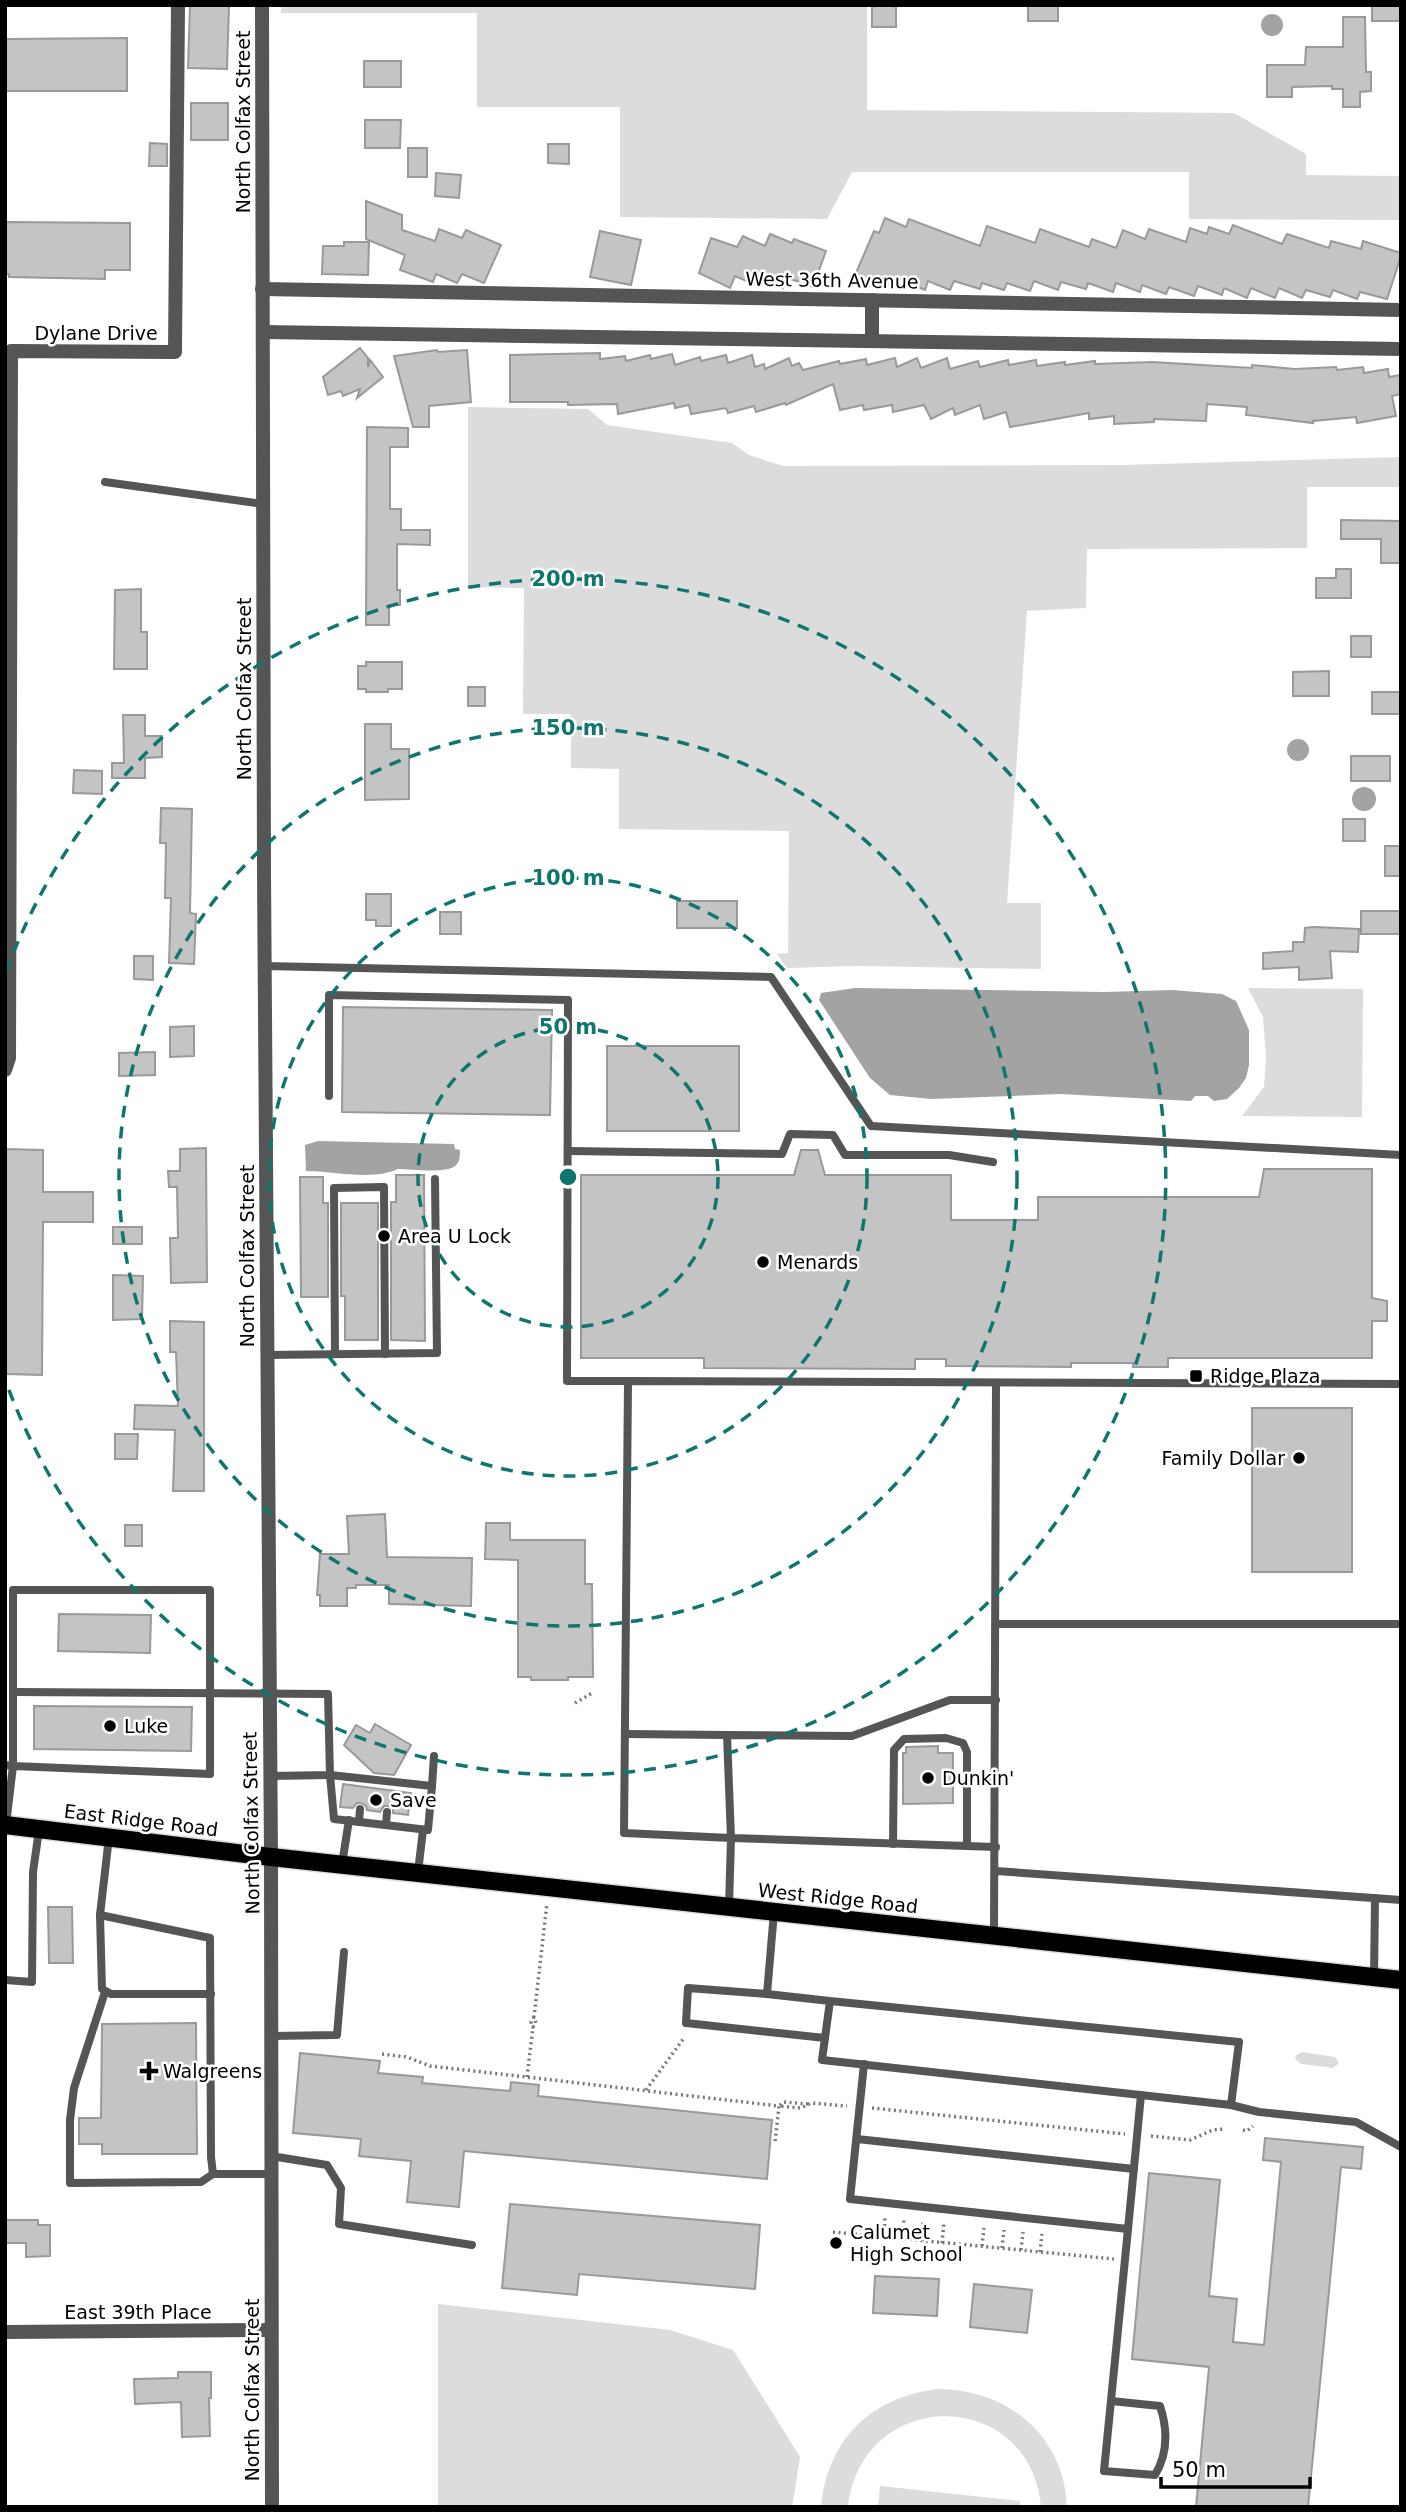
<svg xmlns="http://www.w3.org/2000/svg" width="1406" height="2512" font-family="'DejaVu Sans',sans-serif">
	<rect width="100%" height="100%" fill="#fff"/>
	<g fill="#dcdcdc">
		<path d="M281,5h586v105l367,3 72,41v21l95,1v44l-212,-1v-47h-337l-25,47 -207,-2v-110h-143v-94h-196z"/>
		<path d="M468,407l120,2 19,16 125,18 17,12 34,11 341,-1 277,-8v30h-94v61l-220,1 -1,59 -59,3 -20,292h34v66l-185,-3 -69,2 -10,-14 11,-1 1,-122 -170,-2v-60l-48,-1v-54h-48l1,-126 -56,-1z"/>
		<path d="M1248,988l115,1 -1,128 -120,-1 22,-29 2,-29 -3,-41z"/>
		<path d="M1302,2052l33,5 4,6 -6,5 -32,-4 -5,-4 -1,-4z"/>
		<path d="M438,2304l232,26 63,20 67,107 -8,50h-354z"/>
		<path d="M937,2389c69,0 127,45 130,118h-26c-11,-121 -179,-121 -193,0h-27c7,-68 49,-109 116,-118z"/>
		<path d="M880,2486l140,15v6h-142z"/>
	</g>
	<g fill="#a3a3a3">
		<circle cx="1272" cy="25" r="11"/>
		<circle cx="1298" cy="750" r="11"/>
		<circle cx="1364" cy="799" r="12"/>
		<path d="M855,988l249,4 68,-2 50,4 14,7 13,29v35l-3,13 -7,10 -12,11 -13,2 -6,-5h-13l-4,5 -131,-7 -129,5 -41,-4 -20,-17 -51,-78 2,-7z"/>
		<path d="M318,1141l136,3 1,5 5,1c0,6 0,12 -5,16 -10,8 -44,3 -57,3 -26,12 -65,2 -92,2l-1,-26z"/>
	</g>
	<g fill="#c4c4c4" stroke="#999" stroke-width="2">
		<path d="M190,5h39l-2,64 -39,-1z"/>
		<rect x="872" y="5" width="24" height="22"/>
		<rect x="1028" y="5" width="30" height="16"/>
		<rect x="1372" y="5" width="29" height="16"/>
		<path d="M1343,17h22l1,55h5v19l-11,1v15h-17v-18h-11v-3l-40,1v10h-25v-32h38l1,-18h37z"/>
		<path d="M127,38v53h-122v-52z"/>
		<rect x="364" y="61" width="37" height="26"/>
		<rect x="191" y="103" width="37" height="37"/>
		<path d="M365,120h36l-1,28h-35z"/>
		<path d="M150,143l17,1v22h-18z"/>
		<path d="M548,144h21v20l-21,-1z"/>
		<rect x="408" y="148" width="19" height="29"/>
		<path d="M436,173l25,2 -2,23 -24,-2z"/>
		<path d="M366,201l36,14v15l33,11 4,-12 23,9 4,-8 35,15 -17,38 -22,-9 -5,9 -21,-9 -3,8 -33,-12 5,-15 -39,-16z"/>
		<path d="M885,218l21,9 3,-8 71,27 7,-20 48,17 5,-14 49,18 3,-8 24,9 7,-18 22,9 4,-10 37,13 4,-14 17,6 2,-7 20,7 4,-9 49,19 5,-10 42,14 2,-7 30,8 2,-8 38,12v3l-14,43 -27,-7 -3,7 -24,-9 -3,7 -24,-7 -4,8 -23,-10 -4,10 -24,-10 -4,10 -23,-10 -2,7 -24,-9 -4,10 -25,-9 -3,7 -24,-9 -2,7 -24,-9 -3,9 -25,-9 -2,6 -25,-7 -3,8 -24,-9 -4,10 -23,-8 -3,7 -22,-7 -2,6 -26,-8 -4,9 -22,-9 -3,9 -22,-9 -3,8 -29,-10 -2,7 -16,-6 21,-49 5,2z"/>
		<path d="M5,222l125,1v47h-25v9l-96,-2v-3h-4z"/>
		<path d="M600,231l41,9 -10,45 -41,-8z"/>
		<path d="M770,234l22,9 2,-4 32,12 -13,36 -25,-9 -5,10 -20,-10 -3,9 -25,-11 -5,12 -31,-15 12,-35 26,9 6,-11 22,10z"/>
		<path d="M344,242h25l-1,33 -46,-1 1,-28h21z"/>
		<path d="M360,348l8,10v9l2,-7 13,17 -26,21 3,-9 -17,7 -2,-5 -13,4 -5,-18z"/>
		<path d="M437,350l1,2 29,-2 4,52 -42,4v21h-16l-19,-71z"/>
		<path d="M600,353v6l25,-3 1,5 24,-6 1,4 21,-5 3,11 25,-8 1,4 25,-6 2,8 24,-8 3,12 9,-3 1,5 24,-11 3,8 7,-3 4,7 36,-9 1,3 26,-5 1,6 28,-7 2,9 20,-9 4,10 26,-10 3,11 28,-8 2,6 28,-7 1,5 27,-5 1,6 28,-4v3l30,-4v3l57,-2 100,6v-3l43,4 41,-2 1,3 26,-3 1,6 24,-4 1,8 12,-2v19l-9,2 4,20 -39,7 -1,-6 -43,4v2l-67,-8 1,-8 -40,-3 -1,17 -52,-2v3l-40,2v-8l-25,3v-6l-79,14 -4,-15 -22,7 -4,-14 -25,10 -2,-7 -22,11 -7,-14 -31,7 -1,-7 -28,5 -1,-5 -23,5 -7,-26 -47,21 -1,-2 -29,9 -2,-6 -26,7 -2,-5 -35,6 -2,-9 -14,3 -1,-5 -56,11 -1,-10 -49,1v-3h-58v-47z"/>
		<path d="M367,427l41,1v19h-18v62h11v21h29v15l-33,-1v46h3v15h-11v20h-23z"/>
		<path d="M1341,520l60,1v42h-20v-24h-40z"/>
		<path d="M1336,569h15v29h-35v-20h20z"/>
		<path d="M141,589v43h6v37h-33l1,-79z"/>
		<rect x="1351" y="636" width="20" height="21"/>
		<path d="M366,662h36v27h-14v3h-22v-3h-8v-23h8z"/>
		<path d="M1329,671v25h-36v-24z"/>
		<rect x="468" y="687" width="17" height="19"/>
		<rect x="1372" y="692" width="29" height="22"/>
		<path d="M123,715h22v21h17v21l-17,1v20h-33v-15h12z"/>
		<path d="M365,724h26v25h18v50l-44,1z"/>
		<rect x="1351" y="756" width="39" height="25"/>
		<path d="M74,770l28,1v23l-29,-1z"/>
		<path d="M161,808l31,1 -2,104 6,1 -2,50 -25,-1 2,-65h-6l1,-55h-6z"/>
		<rect x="1343" y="819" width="22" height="22"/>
		<rect x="1385" y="846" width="16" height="30"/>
		<path d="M366,894h25v32h-15v-6h-10z"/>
		<rect x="677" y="901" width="60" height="27"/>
		<rect x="1361" y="911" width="40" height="23"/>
		<rect x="440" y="912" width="21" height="22"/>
		<path d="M1314,927l45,2 -1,23 -28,-1 2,27 -33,2v-13l-36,2v-16l30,-2v-9h11l1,-14z"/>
		<path d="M134,956h19v24l-19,-1z"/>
		<path d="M343,1007l209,3 -2,105 -208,-3z"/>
		<path d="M194,1026v30l-24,1v-30z"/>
		<rect x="607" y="1046" width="132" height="85"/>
		<path d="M155,1052v23l-36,1v-23z"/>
		<path d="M206,1148l1,134 -36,1 -1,-45h8l-1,-51h-8l-1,-16h12v-22z"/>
		<path d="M5,1149l38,1v42h50v30h-50l-1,153 -37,-1z"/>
		<path d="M801,1150h17l7,25h126v45h87v-23h221l5,-28h108v129l15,3v20h-15v37h-204v9h-35v-4h-62v4l-125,-1v-7h-31v10l-211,-1v-10h-123v-183h213z"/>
		<path d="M396,1175h28l1,166 -34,-1v-138h5z"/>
		<path d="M300,1177h23v26h5v94h-27z"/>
		<path d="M341,1203h37v137h-33v-44h-4z"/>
		<rect x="113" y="1227" width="29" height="17"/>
		<path d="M113,1275l30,1 -1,43 -29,1z"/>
		<path d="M170,1321l34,1v169h-31l2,-61 -41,-1 1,-24 43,1 -2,-54h-6z"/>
		<rect x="1252" y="1408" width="100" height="164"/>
		<path d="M115,1434h23l-1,25h-22z"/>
		<path d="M385,1514l2,43 85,1 -1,48 -82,-2v-19h-33v3h-9v18h-27v-11h-3l3,-41h29l-2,-38z"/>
		<path d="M486,1523h24v17h75v44h7l1,93h-25v3h-37v-3h-13v-117l-33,-1z"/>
		<rect x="125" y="1525" width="17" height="21"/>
		<path d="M59,1614l92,1 -1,38 -92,-2z"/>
		<path d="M34,1706l158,1 -1,44 -157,-2z"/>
		<path d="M375,1724l36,21 -17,30 -20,-2 -30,-28 12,-20 14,8z"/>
		<path d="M938,1746v7h15v50l-50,1v-51h3v-6z"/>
		<path d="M343,1784l68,9 -3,22 -15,-2v-4l-5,-3h-4l-4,6 -13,-2 -1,-4 -5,-3h-4l-4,5 -13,-1z"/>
		<path d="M48,1907h24l1,56h-24z"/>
		<path d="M196,2023l1,131h-95v-10h-23v-26h22l1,-94z"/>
		<path d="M300,2053l80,8 -2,12 45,4 -1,6 88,8 1,-9 28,3 -1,11 234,24 -5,59 -303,-28 -5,56 -52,-5 4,-41 -52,-5 2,-17 -68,-6z"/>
		<path d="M1265,2138l98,9 -2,22 -20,-2 -33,340h-112l13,-140 -77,-8 17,-186 71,7 -11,116 28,3 -4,43 31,3 17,-183 -18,-2z"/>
		<path d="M510,2204l250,21 -5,64 -176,-15 -2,21 -75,-7z"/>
		<path d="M5,2220h33v5h12v31l-24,1v-14h-21z"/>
		<path d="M875,2276l64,3 -2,37 -64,-3z"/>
		<path d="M974,2284l58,6 -5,43 -57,-6z"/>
		<path d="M178,2372h33v26h-2l1,38 -28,1 -1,-35 -46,2 -1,-25 44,-1z"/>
	</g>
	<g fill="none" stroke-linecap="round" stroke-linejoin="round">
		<g stroke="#dbdbdb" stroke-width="21">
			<path id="primary" d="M5,1825l266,32 1130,123"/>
		</g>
		<g stroke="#777" stroke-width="3.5" stroke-dasharray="2 3.5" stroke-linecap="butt">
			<path d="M575,1703l17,-10"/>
			<path d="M534,2017l-3,5 2,5 3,-4 -2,-6 13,-114"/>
			<path d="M382,2054l25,3 23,9 349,40 -4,37"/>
			<path d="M527,2077l6,-50"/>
			<path d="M646,2090l38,-52"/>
			<path d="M808,2104l-24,-2 -5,4 22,2 10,-5 36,3"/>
			<path d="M872,2108l253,26"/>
			<path d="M1243,2130l4,1 6,-5"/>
			<path d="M1151,2136l39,4 23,-10 11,-1"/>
			<path d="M833,2232l281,27"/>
			<path d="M884,2237l1,-21"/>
			<path d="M903,2239l1,-21"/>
			<path d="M922,2241l1,-21"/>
			<path d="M942,2243l2,-21"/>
			<path d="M982,2246l2,-18"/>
			<path d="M1002,2248l2,-18"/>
			<path d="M1021,2250l2,-18"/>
			<path d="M1040,2252l2,-18"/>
		</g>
		<g stroke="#555" stroke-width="8">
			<path d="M105,482l158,22"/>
			<path d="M265,966l506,11 100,149 530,29"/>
			<path d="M329,1096v-101l239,5 -1,381h61"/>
			<path d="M568,1151l214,3 8,-20 43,1 12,20h104l44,7"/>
			<path d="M335,1354l-1,-166 50,-1 1,167"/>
			<path d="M267,1355l170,-2 -2,-174"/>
			<path d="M996,1624h405"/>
			<path d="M13,1692l315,2 2,81 -60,1"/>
			<path d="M996,1700h-46l-98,36 -125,-1 4,103 265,9"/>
			<path d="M625,1734l102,1"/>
			<path d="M5,1765l8,1 197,8v-184h-197v176l-7,59"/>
			<path d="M330,1775l102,11 -4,44 -94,-11z"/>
			<path d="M432,1786l2,-30"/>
			<path d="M359,1822l1,-13"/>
			<path d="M386,1825l1,-13"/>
			<path d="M109,1837l-9,78 2,74 9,5h100"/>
			<path d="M893,1844l1,-94 10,-11 42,-1 17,5 4,9v94"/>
			<path d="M342,1864l7,-44"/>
			<path d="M996,1871l405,29"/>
			<path d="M418,1872l5,-42"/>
			<path d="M729,1907l2,-69 -107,-5 4,-452 773,3"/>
			<path d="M774,1912l-7,82 63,7 409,41 -8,63 -409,-45 8,-59"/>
			<path d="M100,1915l110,23 1,219 2,17"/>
			<path d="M994,1936l2,-553"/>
			<path d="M1374,1978l1,-80"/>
			<path d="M5,1980l27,2 1,-110 6,-42"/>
			<path d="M105,1992l-31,96 -4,32v63l131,-1 12,-8h58"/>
			<path d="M767,1994l-79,-6 -2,35 139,15"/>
			<path d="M271,2036l66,-1 7,-83"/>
			<path d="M864,2064l-14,135 278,30 13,-134"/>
			<path d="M1231,2105l28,7 97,10 45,25"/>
			<path d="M857,2139l277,30"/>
			<path d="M271,2156l56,9 14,23 -2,36 133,21"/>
			<path d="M1111,2401l49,5c8,24 8,47 -5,69l-51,-4 24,-242"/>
		</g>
		<g stroke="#555" stroke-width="14">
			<path d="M262,289l1139,21"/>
			<path d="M872,300v41"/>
			<path d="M263,332l1138,17"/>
			<path d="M5,1070l4,-12 2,-707 164,1 3,-347"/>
			<path d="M5,2332l266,-2"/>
		</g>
		<path stroke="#555" stroke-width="14" d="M262,5l2,869 7,983 1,650"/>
		<use href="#primary" stroke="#000" stroke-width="18"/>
	</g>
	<g fill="none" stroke="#0f766e" stroke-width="3.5" stroke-dasharray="12 9">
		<circle cx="568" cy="1177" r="150"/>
		<circle cx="568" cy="1177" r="299"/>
		<circle cx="568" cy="1177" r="449"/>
		<path d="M6 972A598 598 0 1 1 6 1382"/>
	</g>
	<g fill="#000" stroke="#fff" stroke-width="2.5">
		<circle cx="384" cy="1236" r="7"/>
		<circle cx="763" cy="1262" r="7"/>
		<rect x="1189" y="1369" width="14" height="14" rx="3.5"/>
		<circle cx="1299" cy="1458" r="7"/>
		<circle cx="110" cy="1726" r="7"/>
		<circle cx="928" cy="1778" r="7"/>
		<circle cx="376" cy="1800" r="7"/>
		<path d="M145.5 2060.5h7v7h7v7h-7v7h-7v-7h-7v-7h7z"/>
		<circle cx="836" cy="2243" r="7"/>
	</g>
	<g text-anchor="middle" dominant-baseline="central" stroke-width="5" stroke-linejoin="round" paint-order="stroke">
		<g font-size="19" fill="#000" stroke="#fff">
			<text transform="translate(243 122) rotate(-90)">North Colfax Street</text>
			<text transform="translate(832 280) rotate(1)">West 36th Avenue</text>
			<text x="96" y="333">Dylane Drive</text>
			<text transform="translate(244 689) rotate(-90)">North Colfax Street</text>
			<text transform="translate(247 1256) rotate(-90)">North Colfax Street</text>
			<text transform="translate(141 1820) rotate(7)">East Ridge Road</text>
			<text transform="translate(251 1823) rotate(-91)">North Colfax Street</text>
			<text transform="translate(838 1898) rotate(6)">West Ridge Road</text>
			<text x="138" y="2312">East 39th Place</text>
			<text transform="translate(252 2390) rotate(-90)">North Colfax Street</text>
		</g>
		<g font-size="19" fill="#000" stroke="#fff" text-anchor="start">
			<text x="398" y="1236">Area U Lock</text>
			<text x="777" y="1262">Menards</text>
			<text x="1210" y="1376">Ridge Plaza</text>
			<text x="1285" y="1458" text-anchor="end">Family Dollar</text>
			<text x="124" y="1726">Luke</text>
			<text x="942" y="1778">Dunkin'</text>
			<text x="390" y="1800">Save</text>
			<text x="163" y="2071">Walgreens</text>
			<text x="850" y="2232">Calumet<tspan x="850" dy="22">High School</tspan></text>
		</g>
	</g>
	<circle cx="568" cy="1177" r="10" fill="#0f766e" stroke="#fff" stroke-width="3.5"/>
	<g font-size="21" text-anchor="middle" font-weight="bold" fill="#0f766e" stroke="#fff" stroke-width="5" stroke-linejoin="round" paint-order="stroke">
		<text x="568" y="586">200 m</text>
		<text x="568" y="735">150 m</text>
		<text x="568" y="885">100 m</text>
		<text x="568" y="1034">50 m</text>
	</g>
	<rect width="1406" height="2512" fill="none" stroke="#000000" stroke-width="14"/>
	<path d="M1161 2477v10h149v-10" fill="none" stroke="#000000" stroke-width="3.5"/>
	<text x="1172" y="2477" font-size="21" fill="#000000" stroke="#ffffff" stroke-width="5" paint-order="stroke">50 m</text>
</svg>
